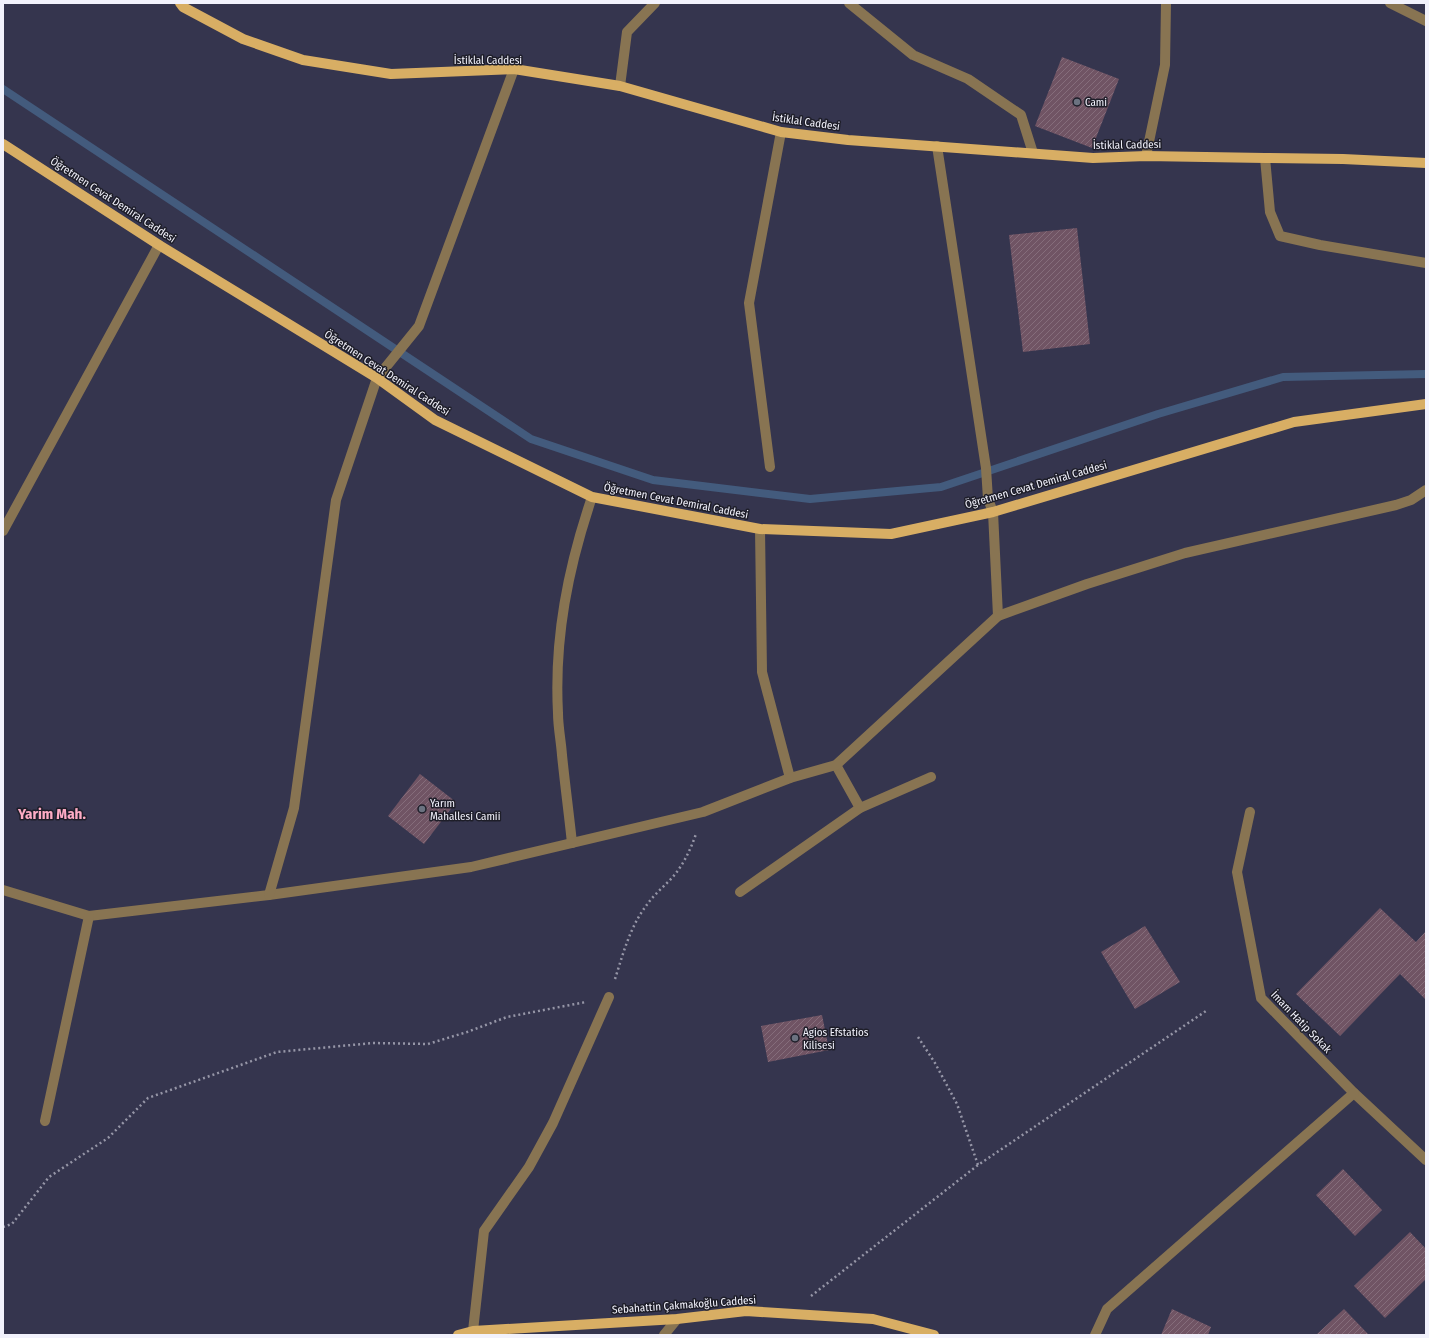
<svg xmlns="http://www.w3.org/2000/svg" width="1429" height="1338" font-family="'Fira Sans Condensed',sans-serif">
	<defs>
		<pattern id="building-hatch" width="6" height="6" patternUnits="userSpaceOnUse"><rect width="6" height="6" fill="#705464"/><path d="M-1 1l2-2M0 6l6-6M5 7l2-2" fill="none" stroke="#856d7b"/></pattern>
	</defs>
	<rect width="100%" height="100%" fill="#35354e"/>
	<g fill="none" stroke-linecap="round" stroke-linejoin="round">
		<path stroke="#435b7d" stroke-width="8" d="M3,89l528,350 122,41 157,19 131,-12 217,-73 125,-37 143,-3"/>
	</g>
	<g fill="url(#building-hatch)">
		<path d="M1062,57l57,22 -27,69 -57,-22z"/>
		<path d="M1077,228l13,116 -67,8 -14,-117z"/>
		<path d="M420,774l36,28 -32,42 -36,-28z"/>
		<path d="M1380,908l36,34 10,-11v69l-26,-26 -60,62 -44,-42z"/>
		<path d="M1145,926l35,56 -45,27 -34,-57z"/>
		<path d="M822,1015l7,35 -61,12 -7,-36z"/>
		<path d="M1343,1169l39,41 -27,26 -39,-41z"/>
		<path d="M1410,1232l16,17v30l-41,39 -31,-32z"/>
		<path d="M1172,1309l39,18 -3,8h-47z"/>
		<path d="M1344,1309l25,26h-53z"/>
	</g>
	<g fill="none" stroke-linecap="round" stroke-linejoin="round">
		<g stroke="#9696a7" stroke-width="2.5" stroke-dasharray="2 3" stroke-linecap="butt">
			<path d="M615,979c8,-25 15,-52 31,-73 6,-9 15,-17 23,-25 13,-13 21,-30 27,-47"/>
			<path d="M918,1037l17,26 22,41 21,61"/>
			<path d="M3,1227l9,-3 37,-47 59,-39 40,-40 129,-46 96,-9 55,1 39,-12 40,-15 79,-15"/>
			<path d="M811,1296l167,-131 228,-154"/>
		</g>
		<g stroke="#887452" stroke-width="10">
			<path d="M849,3l64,52 55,24 53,36 12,38"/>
			<path d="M1390,3l36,18"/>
			<path d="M620,86l7,-54 28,-29"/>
			<path d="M937,146l49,322 2,31 5,13 5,104"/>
			<path d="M1146,156l19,-91 1,-62"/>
			<path d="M1265,158l5,54 10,24 40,9 106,18"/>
			<path d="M770,467l-21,-164 32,-171"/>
			<path d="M760,529l2,143 28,106"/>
			<path d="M3,531l156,-286"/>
			<path d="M836,765l24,43"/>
			<path d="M1250,812l-13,60 24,126 93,95 72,67"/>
			<path d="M572,843c-3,-29 -7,-58 -10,-88 -1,-14 -4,-28 -4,-42 -4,-75 10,-145 34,-216"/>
			<path d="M3,890l86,26 180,-21 202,-28 232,-55 87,-34 46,-13 162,-149 89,-32 98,-31 211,-48 15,-5 15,-10"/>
			<path d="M740,892l120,-84 71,-31"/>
			<path d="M269,895l25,-87 42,-308 41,-122 42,-52 95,-257"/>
			<path d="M45,1121l44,-205"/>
			<path d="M473,1331l11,-100 45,-64 24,-44 56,-126"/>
			<path d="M664,1335l13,-16"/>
			<path d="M1095,1335l12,-26 247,-216"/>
		</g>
		<g stroke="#d8ae64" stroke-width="10">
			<path d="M180,3l3,4 60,32 60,21 88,14 123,-5 106,17 161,46 67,8 245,18 53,-2 119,2 78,1 83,4"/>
			<path d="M3,144l156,101 218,133 58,42 157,77 168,32 131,5 102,-22 301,-90 132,-18"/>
			<path d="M458,1335l15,-4 204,-12 69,-8 127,8 61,16"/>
		</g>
	</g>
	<g fill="#6b7280" stroke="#1e1e29" stroke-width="1.5">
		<circle cx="1077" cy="102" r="4"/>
		<circle cx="422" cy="809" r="4"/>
		<circle cx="795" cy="1038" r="4"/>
	</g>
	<g text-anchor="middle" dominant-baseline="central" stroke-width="3" stroke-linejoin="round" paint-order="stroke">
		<g font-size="11" fill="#f2f2fc" stroke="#1e1e29">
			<text x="488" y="60">İstiklal Caddesi</text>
			<text transform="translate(806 122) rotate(8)">İstiklal Caddesi</text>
			<text transform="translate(1127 145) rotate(-1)">İstiklal Caddesi</text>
			<text transform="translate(113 200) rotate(33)">Öğretmen Cevat Demiral Caddesi</text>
			<text transform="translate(387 373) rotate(33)">Öğretmen Cevat Demiral Caddesi</text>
			<text transform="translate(1036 485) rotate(-16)">Öğretmen Cevat Demiral Caddesi</text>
			<text transform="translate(676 501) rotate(11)">Öğretmen Cevat Demiral Caddesi</text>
			<text transform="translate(1301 1022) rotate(46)">İmam Hatip Sokak</text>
			<text transform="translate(684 1305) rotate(-4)">Sebahattin Çakmakoğlu Caddesi</text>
		</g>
		<g font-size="11" fill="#f2f2fc" stroke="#1e1e29" text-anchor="start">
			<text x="1085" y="102">Cami</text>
			<text x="430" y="803">Yarım<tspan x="430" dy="13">Mahallesi Camii</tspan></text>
			<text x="803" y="1032">Agios Efstatios<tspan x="803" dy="13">Kilisesi</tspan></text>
		</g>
		<g font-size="15" font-weight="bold" fill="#fdabc4" stroke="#1e1e29">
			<text x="52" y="814">Yarim Mah.</text>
		</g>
	</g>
	<rect width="1429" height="1338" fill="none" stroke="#f2f2fc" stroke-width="8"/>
</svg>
